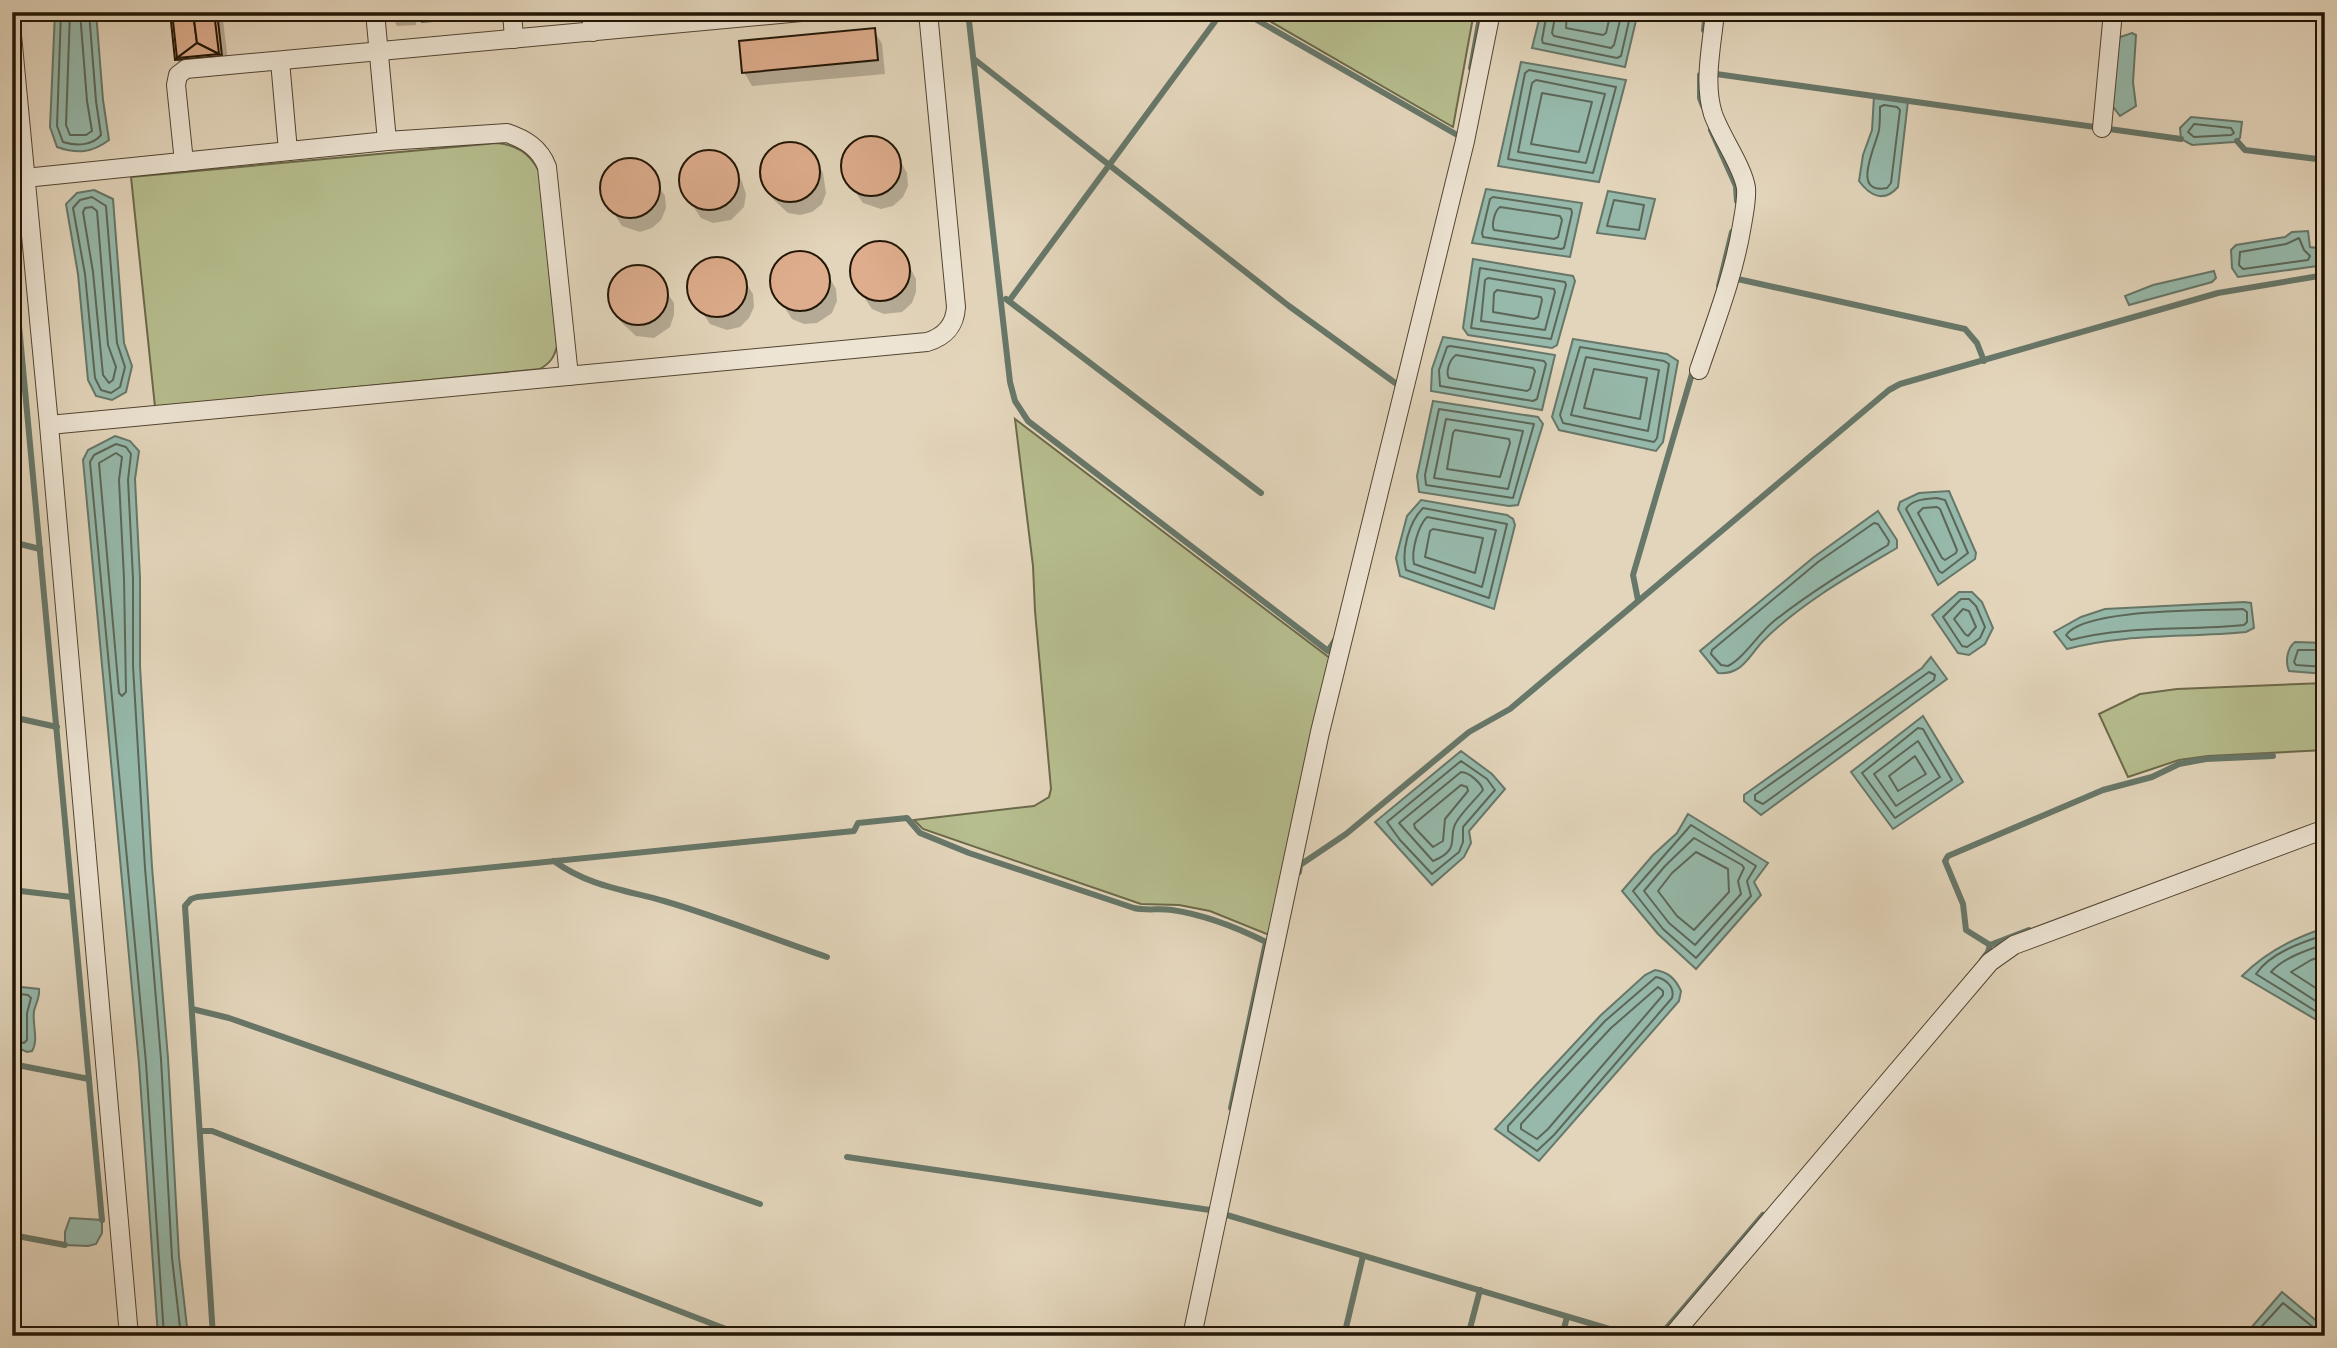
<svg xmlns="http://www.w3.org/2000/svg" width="2337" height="1348" font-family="Vollkorn,serif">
	<rect width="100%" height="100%" fill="#e3d5bb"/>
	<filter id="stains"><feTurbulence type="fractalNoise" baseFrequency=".00286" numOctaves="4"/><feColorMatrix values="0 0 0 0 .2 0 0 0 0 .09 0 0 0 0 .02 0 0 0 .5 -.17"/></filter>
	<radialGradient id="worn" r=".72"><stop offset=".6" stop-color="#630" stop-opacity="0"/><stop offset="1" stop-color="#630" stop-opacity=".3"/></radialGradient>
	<g fill="#b6bd8e" stroke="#6c694a" stroke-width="2">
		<path d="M1254,12h220l-21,115z"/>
		<path d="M497,143c20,2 32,10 42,28l18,175c-3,12 -7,17 -17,23l-385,38 -24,-230z"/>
		<path d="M1015,419l316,240 -62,276 -59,-24 -31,-6 -38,-1 -218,-75 -9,-9 120,-14 15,-9 2,-8 -16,-178 -2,-45z"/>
		<path d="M2325,683v67l-117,6 -29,4 -51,17 -29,-63 41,-20 37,-5z"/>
	</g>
	<g fill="#96b9ab" stroke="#677769" stroke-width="2">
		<path d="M55,12h41l7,88 6,40c-17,13 -32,14 -52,7l-7,-20z"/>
		<path d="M421,12h83v3l-82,7z"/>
		<path d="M1541,12h97l-13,55 -93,-19z"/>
		<path d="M2132,33l4,2 -3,47 3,24 -16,10 -9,-12 6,-58 3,-9z"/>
		<path d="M1521,62l105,18 -27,102 -101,-16z"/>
		<path d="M1874,96l34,5 -10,86c-14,16 -28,9 -39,-6l4,-26 9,-25z"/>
		<path d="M2191,117l51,5 -2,16 -6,4 -42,3 -11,-6 -1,-11z"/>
		<path d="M1486,189l96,14 -12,54 -98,-14z"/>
		<path d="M94,190l19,9 11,144 8,23 -6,26 -14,8 -16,-4 -8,-16 -10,-106 -12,-70 11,-11z"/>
		<path d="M1608,191l47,8 -10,40 -48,-6z"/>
		<path d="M2308,231l2,16 15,2v16l-87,12 -6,-9 -1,-18 5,-5 49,-8 7,-5z"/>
		<path d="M1473,259l100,17 2,5 -18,64 -5,3 -84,-13 -5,-7z"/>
		<path d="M2214,271l2,7 -4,4 -83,23 -4,-9 28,-11z"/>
		<path d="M1443,337l112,18 -13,55 -111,-19 1,-22z"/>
		<path d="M1573,339l94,15 11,7 -15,81 -7,9 -97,-21 -7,-13z"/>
		<path d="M1433,401l105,16 5,7 -25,81 -9,1 -90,-14 -2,-16z"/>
		<path d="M115,436l15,5 9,10 -4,28 5,99v88l12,201 16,191 11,199 9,79h-30l-19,-272 -56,-604 5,-10z"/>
		<path d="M1949,491l27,62 -1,6 -37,26 -40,-76 2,-7 19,-9z"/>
		<path d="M1421,500l86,15 6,4 2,6 -21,84 -94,-33 -4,-18 11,-42z"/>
		<path d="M1878,511l19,29v8c-46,27 -96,55 -134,93 -15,16 -21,34 -45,32l-18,-22 114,-94z"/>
		<path d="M1959,592h13l10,10 11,26 -8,16 -16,11 -11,-2 -26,-38z"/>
		<path d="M2244,602l7,1 3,25 -8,4c-60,6 -120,1 -179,17l-13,-17 27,-15 24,-8z"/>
		<path d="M2295,642l30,1v31l-36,-3c-4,-9 -2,-23 6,-29z"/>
		<path d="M1931,657l16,22 -186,136 -17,-14v-6l178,-127z"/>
		<path d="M1923,716l40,66 -70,47 -42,-57z"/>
		<path d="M1461,751l31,23 13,15 -36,42 2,12 -7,14 -32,28 -57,-63z"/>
		<path d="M1688,814l80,49 -14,19 7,13 -65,74 -38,-35 -36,-43 31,-36 24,-22z"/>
		<path d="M2325,928v97l-83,-49c24,-24 51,-38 83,-48z"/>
		<path d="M1655,970c13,2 20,8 26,21l-2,10 -140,160 -44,-32 105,-113 45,-41z"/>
		<path d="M12,986l27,3c1,8 -3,14 -5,22 -2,13 5,29 -2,40l-5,1 -15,-7z"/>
		<path d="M70,1218l32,2v13l-6,11 -8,2 -23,-1v-13z"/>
		<path d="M2282,1292l43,36v8h-81z"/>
	</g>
	<g fill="#0003">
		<path d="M172,12h50l7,57 -44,5 -8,-14z"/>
		<path d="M389,12h26l1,13 -19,1z"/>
		<path d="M874,30l8,14 3,30 -133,12 -8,-14z"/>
		<path d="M867,138l20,4 5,4 15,27 1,13 -5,11 -10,9 -12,3 -18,-6 -17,-24 -3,-14 7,-18z"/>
		<path d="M786,144l13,2 16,12 8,15 3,20 -4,11 -10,8 -12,3 -12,-2 -14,-13 -11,-21v-14l11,-16z"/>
		<path d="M699,154h20l11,7 12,21 4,12 -2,13 -13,13 -18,3 -12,-5 -17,-25 -3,-12 3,-13z"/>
		<path d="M626,161l19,4 20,31 1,12 -5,12 -9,8 -12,4 -18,-6 -20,-31v-13l6,-12z"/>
		<path d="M876,243l19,5 10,10 11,21v13l-4,11 -10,9 -18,2 -12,-5 -17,-25 -3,-12 7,-19z"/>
		<path d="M796,253l20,5 5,4 15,27 1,12 -5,12 -15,10 -13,1 -12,-5 -16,-25 -4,-13 3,-13 15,-13z"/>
		<path d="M713,259l20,4 20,31 1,13 -5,11 -9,9 -13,3 -17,-6 -20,-31v-13l6,-12z"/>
		<path d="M641,267l12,5 21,31v12l-4,12 -16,11 -18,-2 -14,-13 -9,-15 -3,-13 3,-13 15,-13z"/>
	</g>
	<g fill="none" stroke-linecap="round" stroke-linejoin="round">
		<g stroke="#5c6758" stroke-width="2">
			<path d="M61,12l-4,114 6,16c13,4 29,4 38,-7l-5,-34 -7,-89"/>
			<path d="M70,12l-4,113 4,10h16l6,-4 -5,-30 -7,-89"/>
			<path d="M1547,12l-5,28 1,3 74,15 4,-2 10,-44"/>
			<path d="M1556,12l-4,21 2,3 57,12 3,-3 8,-33"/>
			<path d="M1567,12l-1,16 37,7 3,-2 5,-21"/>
			<path d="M1529,70l87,17 -23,86 -85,-14 17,-86z"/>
			<path d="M1536,80l69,14 -19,69 -68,-11 14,-69z"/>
			<path d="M1542,93l50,9 -13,50 -48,-8z"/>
			<path d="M1884,105l13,2 3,3 -9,73 -4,5c-37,7 -11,-42 -8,-58 1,-7 1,-15 1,-23z"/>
			<path d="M2194,124l37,4 3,5 -3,2 -37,2 -6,-5z"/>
			<path d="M92,197l14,9 11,137 8,24 -5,20 -9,6 -10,-3 -6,-12 -10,-104 -12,-66 7,-8z"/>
			<path d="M1493,197l78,12 1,4 -8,35 -3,1 -78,-12 -1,-4 8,-34z"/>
			<path d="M1614,200l30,5 -5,25 -32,-4z"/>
			<path d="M92,207l5,4 11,134 8,22 -3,13 -4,3 -6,-8 -10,-103 -10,-60 2,-4z"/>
			<path d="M1500,207l60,9 2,4 -4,17 -4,2 -60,-9c-3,-5 1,-20 6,-23z"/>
			<path d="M2299,238l5,12 6,6 -2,4 -65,9 -4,-4 1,-13 46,-8z"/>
			<path d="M1480,268l85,14 1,3 -15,54 -80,-11z"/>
			<path d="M1488,278l66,11 1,3 -10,38 -64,-9 4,-41z"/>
			<path d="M1497,290l44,7 1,3 -4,17 -4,2 -41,-7 1,-19z"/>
			<path d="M1450,346l94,15 2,3 -9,35 -4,2 -93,-15 -1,-16 8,-23z"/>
			<path d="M1580,347l84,14 5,3 -12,74 -3,4 -91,-19 -3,-8z"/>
			<path d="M1456,355l77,13 2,3 -5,18 -3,2 -78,-13c-4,-6 1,-19 7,-23z"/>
			<path d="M1586,357l73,13 -11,61 -77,-16z"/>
			<path d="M1594,369l53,9 -7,41 -56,-11z"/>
			<path d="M1439,409l95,15 -21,74 -87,-13 -1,-10z"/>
			<path d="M1446,419l77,12 -15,58 -74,-11z"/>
			<path d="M1455,430l54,9 1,4 -10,34 -53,-8 6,-36z"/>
			<path d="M116,453l6,4 -3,23 5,98 2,114 -4,4 -3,-3 -20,-230z"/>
			<path d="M1937,498l8,2 23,53 -26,20 -3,-2 -33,-62c6,-10 20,-10 31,-11z"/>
			<path d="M1937,507l3,2 17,41 -1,3 -11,7 -3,-2 -24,-45 5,-5z"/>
			<path d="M1423,508l84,16 -18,74 -83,-28c-5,-19 3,-48 17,-62z"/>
			<path d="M1427,517l69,13 -14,57 -68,-23c-3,-13 4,-38 13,-47z"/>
			<path d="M1874,523l4,1 11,17 -1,4c-39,24 -77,47 -114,76 -16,13 -29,36 -46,45l-7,-1 -10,-11 1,-4 106,-88z"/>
			<path d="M1433,529l50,9 -8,35 -50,-16 5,-26z"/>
			<path d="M1961,599h8l7,7 9,21 -5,11 -13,9 -5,-1 -19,-29z"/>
			<path d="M1963,609l6,2 7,16 -8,9 -3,-2 -11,-15z"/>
			<path d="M2243,609l4,3v10l-3,3c-58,6 -116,0 -173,15l-5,-5c19,-27 142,-24 177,-26z"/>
			<path d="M2325,650h-27l-4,12 2,3 29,2"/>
			<path d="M1929,672l6,3 -1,5 -171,124 -8,-4v-5z"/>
			<path d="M1918,728l5,1 29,51 -57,38 -33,-45z"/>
			<path d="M1918,741l22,36 -44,29 -22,-32z"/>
			<path d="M1915,756l11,18 -28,17 -9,-15z"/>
			<path d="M1461,761l26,18 8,11 -32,37v15l-4,10 -27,22 -32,-34 -13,-18z"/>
			<path d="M1461,772c8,0 20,11 22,18 -8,10 -19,20 -26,31 -11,15 6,28 -24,40l-34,-38z"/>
			<path d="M1461,785l6,2 1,4 -23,28 -2,22 -10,6 -18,-19 -1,-4z"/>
			<path d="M1691,825l65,41 -9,15 4,15 -55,62 -33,-29 -30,-38z"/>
			<path d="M1694,838l48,27 2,3 -6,13 3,13 -46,51 -26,-22 -25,-32 21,-25z"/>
			<path d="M1696,852l32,17 1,23 -35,38 -17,-14 -19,-25 14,-18z"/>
			<path d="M2325,935c-23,7 -55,18 -69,39l69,43"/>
			<path d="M2325,944c-18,6 -42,14 -54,28l54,35"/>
			<path d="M2325,955l-14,5 -20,12 34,22"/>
			<path d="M1656,977c10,2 19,10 16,21l-118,137 -17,16 -29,-20v-5l97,-105z"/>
			<path d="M1658,987l5,4v4l-115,134 -11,10 -16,-10v-5l90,-96z"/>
			<path d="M12,993l16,2 3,3 -4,15v27l-3,3 -12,-4"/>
			<path d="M164,1336l-18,-273 -56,-601 4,-7 22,-11 10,3 5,7 -3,26 5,98v88l12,202 16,191 11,199 9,78"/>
			<path d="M2253,1336l30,-33 35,28 7,2"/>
		</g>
		<g stroke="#677769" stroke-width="6">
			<path d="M968,12l42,370 5,19 13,20 300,230 7,-11"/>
			<path d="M1243,12l216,124"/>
			<path d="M1704,30l2,-18"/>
			<path d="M974,59l315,247 109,79"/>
			<path d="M1471,68l10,-56"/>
			<path d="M1709,73l472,66"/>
			<path d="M1700,75v23l3,8"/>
			<path d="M1711,130l25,56 1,15"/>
			<path d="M2237,141l8,9 80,10"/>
			<path d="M12,250l90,970"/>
			<path d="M1733,278l232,51 12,14 7,18"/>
			<path d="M1719,286l13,-54"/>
			<path d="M1006,299l255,194"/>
			<path d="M1009,301l213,-289"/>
			<path d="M12,366l11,3"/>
			<path d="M12,542l28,7"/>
			<path d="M1638,600l-5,-25 61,-208"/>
			<path d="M12,717l45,10"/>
			<path d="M554,861c34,25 71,29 110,40 55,16 109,38 163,56"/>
			<path d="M1299,872l1,-7 46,-31 123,-102 41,-23 379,-319 11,-6 318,-91 107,-18"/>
			<path d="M12,890l60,7"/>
			<path d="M1990,945l-24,-15 -3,-26 -18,-43 3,-5 155,-66 49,-13 27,-13 27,-5 67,-3"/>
			<path d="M1982,960l6,-8 2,-7 39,-15"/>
			<path d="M192,1009l37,9 531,186"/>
			<path d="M12,1064l77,15"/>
			<path d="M200,1131h12l532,205"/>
			<path d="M847,1157l363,53 423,126"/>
			<path d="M12,1235l53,10"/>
			<path d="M213,1336l-28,-430 6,-7 6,-2 657,-66 4,-8 49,-5 13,15 49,20 165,55c13,3 25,0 38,2 34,5 64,17 94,32l-35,166"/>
			<path d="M1344,1336l19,-80"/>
			<path d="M1468,1336l12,-46"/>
			<path d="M1562,1336l5,-19"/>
			<path d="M1660,1336l103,-121"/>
		</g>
	</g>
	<g fill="#dead8d" stroke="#211505" stroke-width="2">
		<path d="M170,12h47l5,44 -47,4z"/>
		<path d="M172,12h21l4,31 -20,15z"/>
		<path d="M193,12h21l5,42 -22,-11z"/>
		<path d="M875,28l3,32 -136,13 -3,-32z"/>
		<path d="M197,43l22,11 -42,4z"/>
		<circle cx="871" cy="166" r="30"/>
		<circle cx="790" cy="172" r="30"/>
		<circle cx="709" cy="180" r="30"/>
		<circle cx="630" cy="188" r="30"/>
		<circle cx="880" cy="271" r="30"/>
		<circle cx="800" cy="281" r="30"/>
		<circle cx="717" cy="287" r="30"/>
		<circle cx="638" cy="295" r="30"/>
	</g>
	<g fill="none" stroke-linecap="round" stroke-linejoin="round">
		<g stroke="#524532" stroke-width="20">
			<g id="minor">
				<path d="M512,12l2,27"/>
				<path d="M591,12l2,20"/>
				<path d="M12,35l37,390 80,911"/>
				<path d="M280,61l8,90"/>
				<path d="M2102,128l11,-116"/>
				<path d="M387,141l120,-8c18,6 33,15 40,34l22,209"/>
				<path d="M184,162l-8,-77 2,-10 8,-6 615,-57"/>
				<path d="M25,178l362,-37 -12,-129"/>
				<path d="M1699,370c16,-47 35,-95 43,-145 2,-12 5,-25 4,-37 -3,-21 -25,-51 -33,-74 -10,-32 -1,-69 2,-102"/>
				<path d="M49,425l878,-83c17,-5 28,-16 29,-35l-28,-295"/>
				<path d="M1192,1336l128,-604 145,-591 26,-129"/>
				<path d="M1672,1336l318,-374 24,-17 311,-116"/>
			</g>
		</g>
		<use href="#minor" stroke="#ede4d3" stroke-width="18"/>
	</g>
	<rect width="2337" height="1348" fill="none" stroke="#e3d5bb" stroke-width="42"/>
	<rect x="14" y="14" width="2309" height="1320" fill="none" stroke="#211505" stroke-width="3.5"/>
	<rect x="21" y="21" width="2295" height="1306" fill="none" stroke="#211505" stroke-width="2"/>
	<rect width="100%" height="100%" filter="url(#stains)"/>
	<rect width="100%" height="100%" fill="url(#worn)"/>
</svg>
